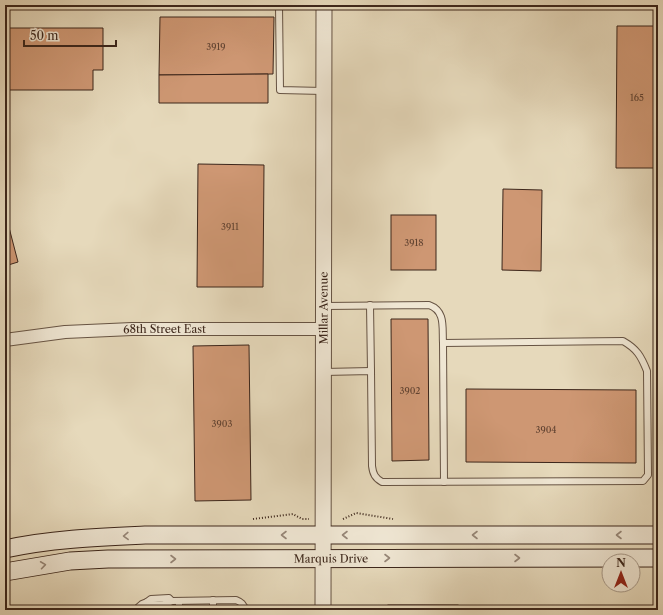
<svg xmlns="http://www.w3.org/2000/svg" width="663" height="615" font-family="'Libre Caslon Text',serif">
	<rect width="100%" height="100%" fill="#e6d9bb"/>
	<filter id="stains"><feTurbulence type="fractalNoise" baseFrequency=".005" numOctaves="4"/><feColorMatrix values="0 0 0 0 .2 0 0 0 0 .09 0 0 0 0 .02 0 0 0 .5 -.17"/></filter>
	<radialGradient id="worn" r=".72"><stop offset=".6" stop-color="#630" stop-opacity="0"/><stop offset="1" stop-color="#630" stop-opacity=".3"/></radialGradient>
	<g fill="#ce9773" stroke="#3c261b">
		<path d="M160,17h114l-1,57 -114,1z"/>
		<path d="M617,26h41v142h-42z"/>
		<path d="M5,28h98v42h-10v20h-88z"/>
		<path d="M268,74v29h-109v-28z"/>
		<path d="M198,164l66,1 -1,122h-66z"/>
		<path d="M503,189l39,1 -1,81 -39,-1z"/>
		<path d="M5,212l13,50 -13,4z"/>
		<rect x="391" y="215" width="45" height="55"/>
		<path d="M391,319h37l1,141 -37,1z"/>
		<path d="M249,345l2,155 -56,1 -2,-155z"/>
		<path d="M466,389l170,1v73l-170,-1z"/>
		<rect x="388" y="605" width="70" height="5"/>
	</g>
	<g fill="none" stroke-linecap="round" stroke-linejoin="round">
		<g stroke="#665343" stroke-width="8">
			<g id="service">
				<path d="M279,5l1,85 43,1"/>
				<path d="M370,305l1,66"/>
				<path d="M443,343l1,139"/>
				<path d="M324,372l47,-1 1,95c1,8 3,12 10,16l261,-1 5,-6 -1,-104c-6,-15 -10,-22 -24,-30l-180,2c-1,-15 3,-32 -14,-38l-104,1"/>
				<path d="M213,600v10"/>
				<path d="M179,601v9"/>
				<path d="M147,602l4,-3 18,-1 3,3"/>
				<path d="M135,610l7,-6 5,-2c6,4 19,3 25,-1l64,-1c5,2 8,4 9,10"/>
			</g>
		</g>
		<g stroke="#665343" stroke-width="14">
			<g id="minor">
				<path id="s1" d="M5,340l60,-8 67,-3h192"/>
			</g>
		</g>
		<g stroke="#665343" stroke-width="17">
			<g id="tertiary">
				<path id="s2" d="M323,610l1,-605"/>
			</g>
		</g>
		<g stroke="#3c261b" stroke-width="19">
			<g id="secondary">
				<path d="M5,549c44,-10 95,-12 140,-14h513"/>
				<path id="s3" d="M5,572l65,-11 38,-2 550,-1"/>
			</g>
		</g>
		<g stroke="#3c261b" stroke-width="2" stroke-dasharray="1 2" stroke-linecap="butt">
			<path d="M253,519l40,-5 9,5h7"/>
			<path d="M343,519l13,-6 37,6"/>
		</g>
		<use href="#service" stroke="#efe6d3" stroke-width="6"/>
		<use href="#minor" stroke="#efe6d3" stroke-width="12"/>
		<use href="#tertiary" stroke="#efe6d3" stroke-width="15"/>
		<use href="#secondary" stroke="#efe6d3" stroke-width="17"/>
	</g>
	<defs><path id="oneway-chevron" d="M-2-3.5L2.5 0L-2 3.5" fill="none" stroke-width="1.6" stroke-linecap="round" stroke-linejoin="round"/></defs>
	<g stroke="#968677">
		<use href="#oneway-chevron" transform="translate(284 535) rotate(180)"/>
		<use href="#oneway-chevron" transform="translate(345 535) rotate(180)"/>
		<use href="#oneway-chevron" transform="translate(475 535) rotate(180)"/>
		<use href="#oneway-chevron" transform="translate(619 535) rotate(180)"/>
		<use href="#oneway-chevron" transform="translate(126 536) rotate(178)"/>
		<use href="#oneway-chevron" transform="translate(387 558)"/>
		<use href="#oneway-chevron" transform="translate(517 558)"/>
		<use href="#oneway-chevron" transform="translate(173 559)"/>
		<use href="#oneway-chevron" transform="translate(43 565) rotate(-8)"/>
	</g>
	<g text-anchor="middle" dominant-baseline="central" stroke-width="3.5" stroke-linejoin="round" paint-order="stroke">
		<g font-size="9" fill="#604231">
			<text x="216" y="46">3919</text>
			<text x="637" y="97">165</text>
			<text x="230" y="226">3911</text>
			<text x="414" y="242">3918</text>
			<text x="410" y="390">3902</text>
			<text x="222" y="423">3903</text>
			<text x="546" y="429">3904</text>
		</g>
		<g font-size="11" fill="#3c261b" stroke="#efe6d3">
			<text stroke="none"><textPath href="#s2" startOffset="302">Millar Avenue</textPath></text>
			<text stroke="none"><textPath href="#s1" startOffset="160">68th Street East</textPath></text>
			<text stroke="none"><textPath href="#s3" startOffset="327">Marquis Drive</textPath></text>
		</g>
	</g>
	<rect width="663" height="615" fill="none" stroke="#e6d9bb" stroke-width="20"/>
	<rect x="6" y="6" width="651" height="603" fill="none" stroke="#3c261b" stroke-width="2"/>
	<rect x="10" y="10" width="643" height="595" fill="none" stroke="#3c261b"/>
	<g transform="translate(621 573)"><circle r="19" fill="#efe6d3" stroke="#a79989"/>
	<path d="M0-3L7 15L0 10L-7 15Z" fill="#8f2418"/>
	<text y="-6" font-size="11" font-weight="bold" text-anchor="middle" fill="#3c261b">N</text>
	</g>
	<path d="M24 40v6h92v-6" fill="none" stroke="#3c261b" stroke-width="2"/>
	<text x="30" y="40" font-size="12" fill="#3c261b" stroke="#efe6d3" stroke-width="3" paint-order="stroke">50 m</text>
	<rect width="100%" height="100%" filter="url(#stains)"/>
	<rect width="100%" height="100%" fill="url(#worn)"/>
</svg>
